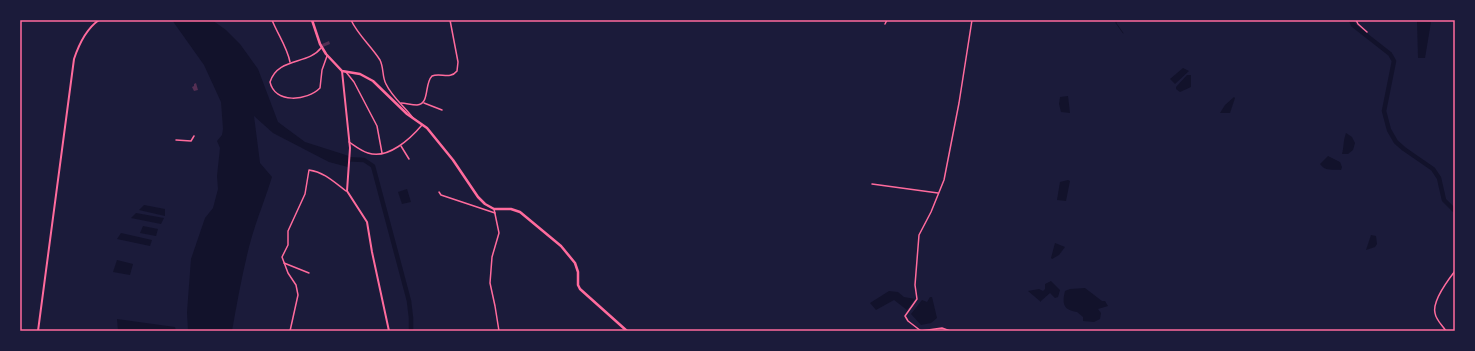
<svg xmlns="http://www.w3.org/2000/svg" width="1475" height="351" font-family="Commissioner,sans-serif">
	<rect width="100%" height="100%" fill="#1b1b3a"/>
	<g fill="#12122b">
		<path d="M172,20h40l14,10 14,14 18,25 20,53 27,20 44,14 -1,11 -19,-5 -56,-29 -19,-17 6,47 12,14c-7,23 -17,46 -23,70 -7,28 -12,56 -17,84h-44l-1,-19 4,-53 14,-41 8,-10 5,-19 -1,-13 3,-28 -3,-7 5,-6 1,-6 -2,-27 -17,-37z"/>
		<path d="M1417,21l14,1 -6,36h-7z"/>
		<path d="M1183,68l6,3 -14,13 -5,-5z"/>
		<path d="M1187,75h4v12l-11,5 -4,-3v-2z"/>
		<path d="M1068,96l2,17 -9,-1 -2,-8 1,-7z"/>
		<path d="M1234,97l1,1 -5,15h-10l5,-8z"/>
		<path d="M1346,133l6,4 3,6 -2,7 -5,4h-6c2,-7 1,-13 4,-21z"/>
		<path d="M1328,156l12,6 2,5 -1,3c-8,-1 -15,2 -21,-6z"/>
		<path d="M1068,180l2,1 -4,20 -9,-1 3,-18z"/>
		<path d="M407,189l4,13 -9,2 -4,-12z"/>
		<path d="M144,205l21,4v7l-26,-6z"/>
		<path d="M136,213l28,5 -3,6 -30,-6z"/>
		<path d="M143,226l15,3 -2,7 -16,-3z"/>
		<path d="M121,233l31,7 -2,6 -33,-7z"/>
		<path d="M1371,235l5,1 1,8 -2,3 -9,3z"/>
		<path d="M1055,243l10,4 -6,8 -7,4 -1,-1z"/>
		<path d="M117,260l16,4 -3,11 -17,-3z"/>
		<path d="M1051,281l9,9 -2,7 -3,1 -5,-5 -9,8v1l-13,-11 11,-2 4,2 2,-2v-5z"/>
		<path d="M1085,288l17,13h3l3,5 -10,3 3,4 -1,6 -6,3 -11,-1v-4l-6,-5c-14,-2 -15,-9 -12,-21l5,-2z"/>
		<path d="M889,291l9,1 6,5 11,2 -8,11 -13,-10 -18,10 -6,-7z"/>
		<path d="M930,297h2l5,21 -6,5 -10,2 -10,-11 11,-14 5,2z"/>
		<path d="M117,319l58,8 1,4h-58z"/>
	</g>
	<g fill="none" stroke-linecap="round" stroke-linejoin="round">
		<path stroke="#12122b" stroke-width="1" d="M1116,20v3l7,10"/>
		<g stroke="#12122b" stroke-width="4.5">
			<path d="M1351,20l2,5 37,29 4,7 -10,50 5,19 7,12 8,7 29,20 6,9 5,22 11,11"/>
			<path d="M344,159l20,1 9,6 36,135 2,17v13"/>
		</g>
	</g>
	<g fill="#542f53">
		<path d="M329,41l1,3 -7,3 -1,-3z"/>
		<path d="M196,83l2,7 -4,1 -2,-4 2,-1v-2z"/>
	</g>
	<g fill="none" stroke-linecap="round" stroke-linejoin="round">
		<g stroke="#ff6b9d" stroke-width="1.5">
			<path d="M272,20c6,15 15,27 18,42"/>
			<path d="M351,20c7,15 20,26 29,40 4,8 2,17 6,24 6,13 19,23 27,34"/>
			<path d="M1356,20l2,4 9,8"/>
			<path d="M885,24l2,-4"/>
			<path d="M321,48c-13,17 -43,9 -51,34 5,22 37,19 50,6l2,-18 5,-14"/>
			<path d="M346,72l8,10 23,44 5,27"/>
			<path d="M401,103c5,0 10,2 16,2 13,-1 7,-21 15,-29 8,-4 18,4 25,-5l1,-9 -8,-42"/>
			<path d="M424,103l18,7"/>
			<path d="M176,140l15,1 3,-5"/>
			<path d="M349,142c6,4 12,9 19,11 20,7 43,-15 54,-28"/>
			<path d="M401,146l8,13"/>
			<path d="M872,184l66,9"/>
			<path d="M439,192l2,3 54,18"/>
			<path d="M494,209l5,24 -7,24 -2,26 5,23 4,25"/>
			<path d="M284,263l25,10"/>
			<path d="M290,331l8,-36 -2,-10 -8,-12 -6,-16 6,-12v-14l17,-37 4,-24c15,2 25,12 37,21"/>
			<path d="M950,331l-8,-3 -21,3 -13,-10 -3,-5 12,-17 -2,-14 4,-50 12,-23 13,-32 15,-77 13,-83"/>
			<path d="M1446,331c-4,-6 -10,-11 -11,-18 -3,-12 13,-33 20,-42"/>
		</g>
		<g stroke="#ff6b9d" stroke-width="2">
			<path d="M342,71l8,77 -3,43 20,31 5,30 17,79"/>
			<path d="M38,331l36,-272c5,-15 12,-30 25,-39"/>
		</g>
		<path stroke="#ff6b9d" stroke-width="2.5" d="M312,20l8,24 6,10 16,17 18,3 13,7 34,33 20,14 26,32 25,37 7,7 9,5h17l9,3 41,34 14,17 3,9v13l2,4 47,42"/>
	</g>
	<rect width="1475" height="351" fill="none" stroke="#1b1b3a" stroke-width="42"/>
	<rect x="21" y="21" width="1433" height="309" fill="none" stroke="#ff6b9d" stroke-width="1.5"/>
</svg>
